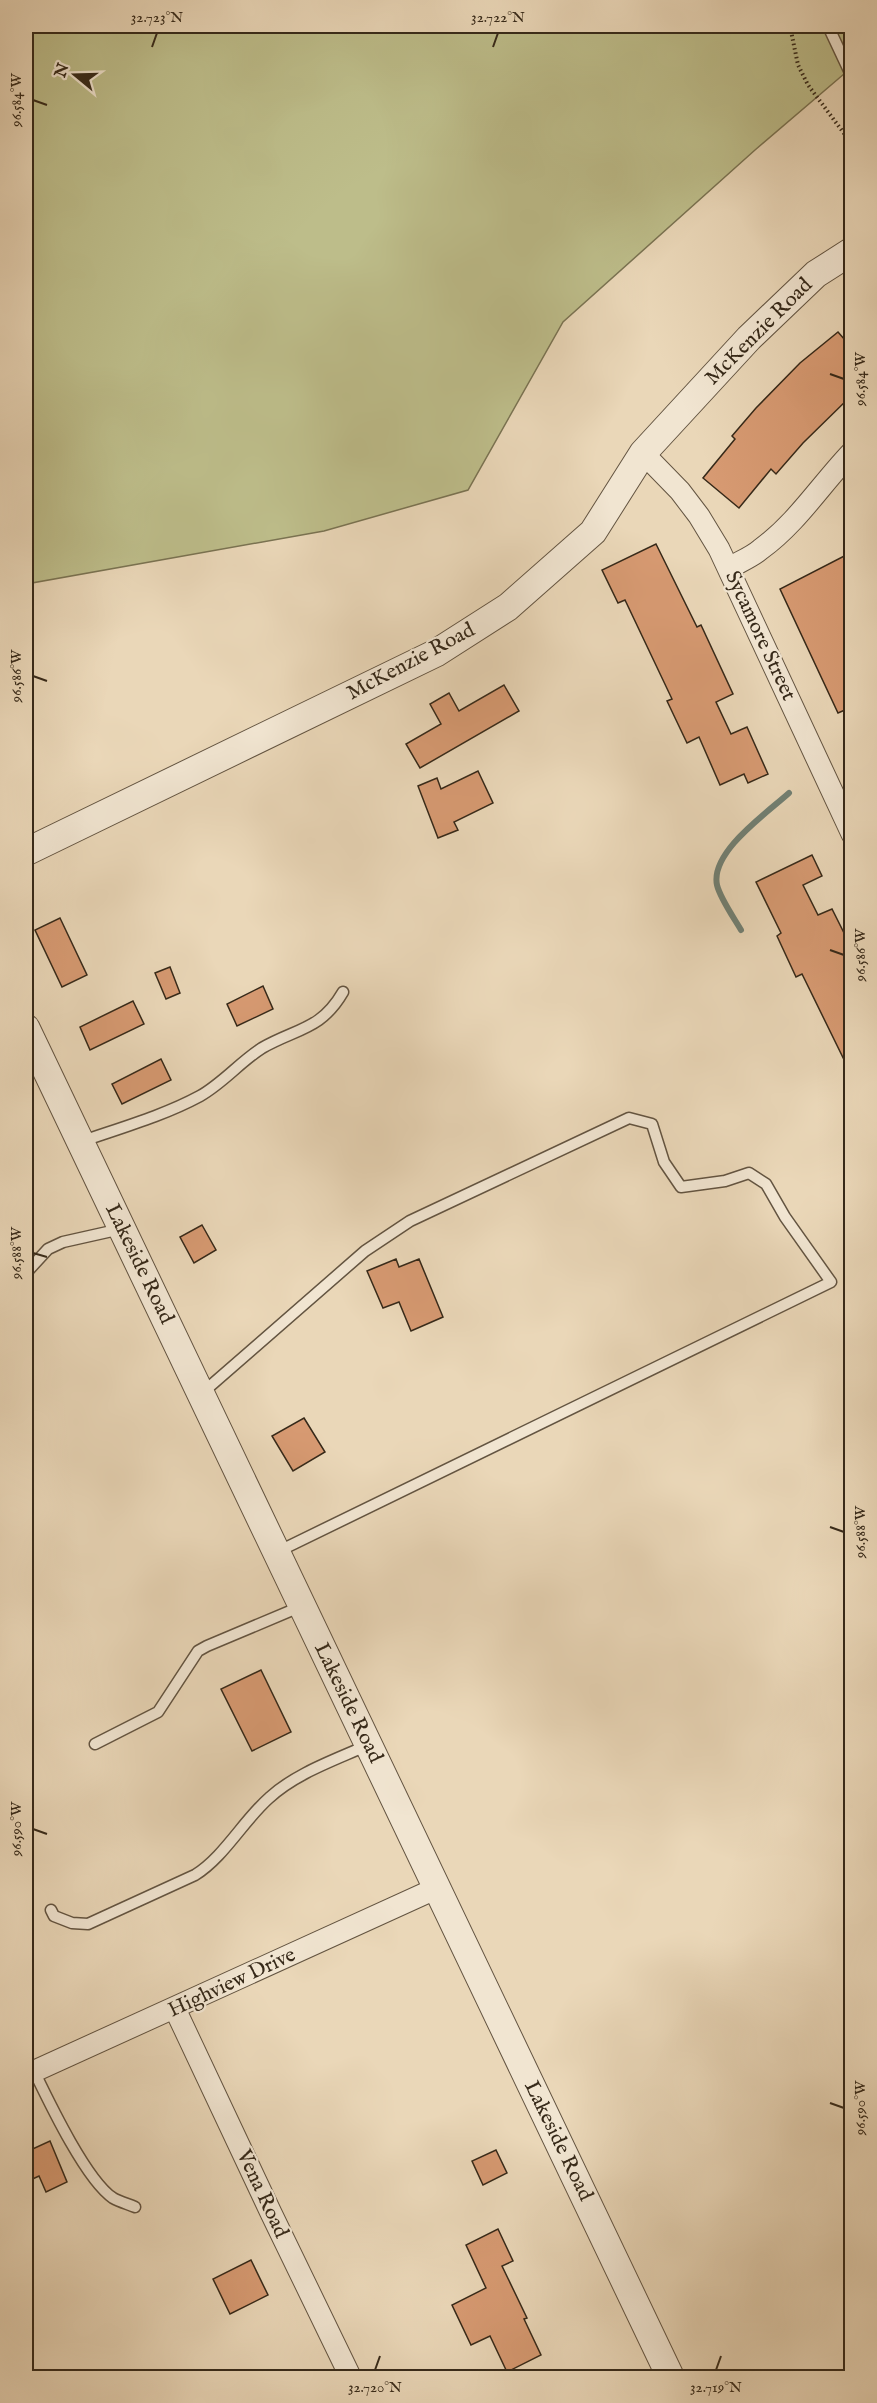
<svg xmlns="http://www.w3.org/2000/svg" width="877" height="2403" font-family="'IM FELL English',serif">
	<rect width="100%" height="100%" fill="#ead7b8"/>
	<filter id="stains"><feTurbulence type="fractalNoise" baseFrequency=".00333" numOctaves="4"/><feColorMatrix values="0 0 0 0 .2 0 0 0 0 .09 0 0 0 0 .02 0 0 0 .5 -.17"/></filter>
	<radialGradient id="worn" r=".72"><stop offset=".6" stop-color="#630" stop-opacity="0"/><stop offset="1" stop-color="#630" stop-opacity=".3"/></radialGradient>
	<path fill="#bdbd8a" stroke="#7a7352" stroke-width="1.5" d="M26,26h825v42l-96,82 -192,172 -95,168 -144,41 -298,53z"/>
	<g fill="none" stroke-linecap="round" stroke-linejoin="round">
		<path stroke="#718074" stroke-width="6" d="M741,930c-7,-12 -21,-32 -24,-45 -7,-33 50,-72 72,-92"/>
	</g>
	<g fill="#d79a72" stroke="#362919" stroke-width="1.5">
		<path d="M838,332l14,16v47l-49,48 -27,31 -5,-5 -32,39 -36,-30 32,-39 -3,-3 24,-28 44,-45z"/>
		<path d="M656,544l41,83 4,-2 32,69 -17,8 15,32 16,-7 21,47 -20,9 -4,-9 -24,11 -21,-48 -12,6 -20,-42 5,-2 -47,-99 -7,3 -16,-33z"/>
		<path d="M852,552v26l-8,4 8,15v110l-14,6 -58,-124z"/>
		<path d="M504,685l15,26 -99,57 -14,-24 35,-20 -11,-20 19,-11 10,18z"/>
		<path d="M478,771l15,32 -39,19 4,8 -20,8 -20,-52 19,-8 4,11z"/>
		<path d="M812,855l10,21 -19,9 15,30 14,-6 20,40v127l-50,-102 -6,3 -19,-41 4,-3 -25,-51z"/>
		<path d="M60,918l27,57 -25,12 -27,-57z"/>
		<path d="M170,967l10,26 -14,6 -11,-26z"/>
		<path d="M263,986l10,23 -36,17 -10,-22z"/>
		<path d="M133,1001l11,23 -54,26 -10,-23z"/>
		<path d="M161,1059l10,21 -49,24 -10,-20z"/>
		<path d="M202,1225l14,25 -22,13 -14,-26z"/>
		<path d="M396,1259l3,8 20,-8 24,58 -32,14 -12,-29 -16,6 -16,-37z"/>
		<path d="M304,1418l21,34 -32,19 -21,-35z"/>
		<path d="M261,1670l30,62 -39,19 -31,-62z"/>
		<path d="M50,2141l17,41 -21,10 -7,-16 -13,6v-30z"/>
		<path d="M496,2150l11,23 -24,12 -11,-24z"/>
		<path d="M498,2229l15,32 -11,5 25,52 -3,1 17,36 -34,17 -17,-36 -19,9 -19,-40 34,-17 -20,-43z"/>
		<path d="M251,2260l17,35 -38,19 -17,-35z"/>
	</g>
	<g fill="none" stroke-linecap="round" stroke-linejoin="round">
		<g stroke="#635441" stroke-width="13">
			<g id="service">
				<path d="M828,26l24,51"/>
				<path d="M80,1142c40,-14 83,-26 120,-46 23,-13 40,-34 62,-48 35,-20 59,-18 81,-56"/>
				<path d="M26,1273l22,-24 15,-7 58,-13"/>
				<path d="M201,1394l164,-143 45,-30 219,-103 23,6 12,38 17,25 44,-6 24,-8 17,11 19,33 46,65 -554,270"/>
				<path d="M95,1744l63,-32 40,-61 9,-5 95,-40"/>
				<path d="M51,1910l3,6 18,7 16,1 107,-49c29,-18 48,-54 74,-77 27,-25 66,-38 99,-53"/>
				<path d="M34,2071c15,31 52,109 79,127 7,4 15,6 22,9"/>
			</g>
		</g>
		<g stroke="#635441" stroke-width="23">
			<g id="minor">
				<path d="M643,453l37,38 19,25 20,33 133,285"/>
				<path d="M729,568c10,-6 23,-11 32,-19 36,-26 61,-66 91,-97"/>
				<path d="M175,2009l96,204 80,165"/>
				<path d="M26,2075l411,-187"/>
			</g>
		</g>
		<g stroke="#635441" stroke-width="29">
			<g id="tertiary">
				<path d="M26,852l410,-199 72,-46 85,-75 50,-79 106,-115 67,-64 36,-23"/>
				<path d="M26,1028l645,1350"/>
			</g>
		</g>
		<path stroke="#362919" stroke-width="4" stroke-dasharray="1.5 3" stroke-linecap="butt" d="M790,26l8,39 10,20 44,59"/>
		<use href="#service" stroke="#f1e5d1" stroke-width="10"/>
		<use href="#minor" stroke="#f1e5d1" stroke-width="21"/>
		<use href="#tertiary" stroke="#f1e5d1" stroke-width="27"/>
	</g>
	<path fill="none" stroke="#362919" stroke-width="2" d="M152,47l5,-14M493,47l5,-14M33,100l14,5M830,374l14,5M33,676l14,5M830,950l14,5M33,1253l14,4M830,1527l14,5M33,1829l14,5M830,2103l14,5M375,2370l5,-14M716,2370l5,-14"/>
	<g text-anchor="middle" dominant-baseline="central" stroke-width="4.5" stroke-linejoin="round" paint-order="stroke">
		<g font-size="21" fill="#362919" stroke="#f1e5d1">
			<text transform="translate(759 332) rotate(-45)">McKenzie Road</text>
			<text transform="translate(760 636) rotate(65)">Sycamore Street</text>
			<text transform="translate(411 662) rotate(-28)">McKenzie Road</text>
			<text transform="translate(139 1264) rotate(64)">Lakeside Road</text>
			<text transform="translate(348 1703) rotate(64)">Lakeside Road</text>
			<text transform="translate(232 1983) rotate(-25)">Highview Drive</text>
			<text transform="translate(558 2141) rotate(64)">Lakeside Road</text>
			<text transform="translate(262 2194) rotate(65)">Vena Road</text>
		</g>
	</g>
	<rect width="877" height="2403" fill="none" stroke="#ead7b8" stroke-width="66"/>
	<g transform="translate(75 75) rotate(289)" stroke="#f1e5d1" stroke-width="4.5" paint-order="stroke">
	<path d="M0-4.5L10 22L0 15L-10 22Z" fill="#362919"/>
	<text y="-9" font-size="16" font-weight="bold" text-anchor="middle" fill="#362919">N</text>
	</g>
	<rect x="33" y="33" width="811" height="2337" fill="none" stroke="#362919" stroke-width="2"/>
	<g font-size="15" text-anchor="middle" fill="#362919">
		<text x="157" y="22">32.723°N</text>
		<text x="498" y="22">32.722°N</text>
		<text transform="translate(16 100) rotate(-90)" y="5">96.584°W</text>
		<text transform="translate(860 379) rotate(-90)" y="5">96.584°W</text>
		<text transform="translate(16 676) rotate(-90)" y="5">96.586°W</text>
		<text transform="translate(860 955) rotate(-90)" y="5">96.586°W</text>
		<text transform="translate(16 1253) rotate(-90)" y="5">96.588°W</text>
		<text transform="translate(860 1532) rotate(-90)" y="5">96.588°W</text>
		<text transform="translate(16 1829) rotate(-90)" y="5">96.590°W</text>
		<text transform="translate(860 2108) rotate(-90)" y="5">96.590°W</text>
		<text x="375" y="2392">32.720°N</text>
		<text x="716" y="2392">32.719°N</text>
	</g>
	<rect width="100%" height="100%" filter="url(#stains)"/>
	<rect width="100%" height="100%" fill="url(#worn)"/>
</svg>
